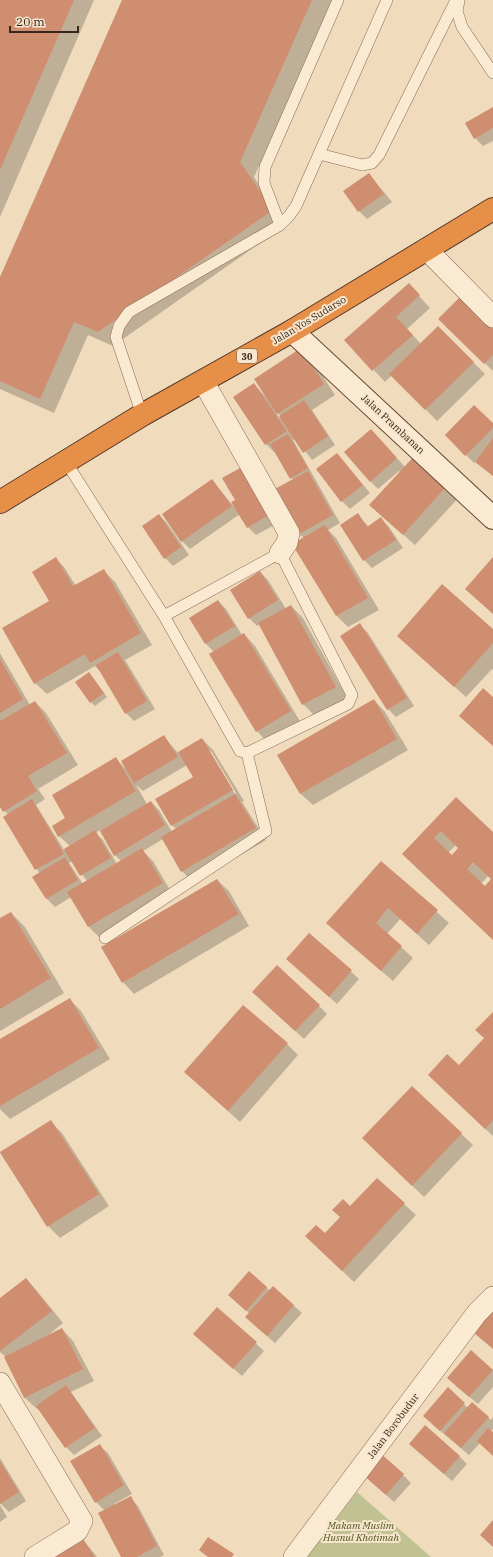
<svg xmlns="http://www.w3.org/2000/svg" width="493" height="1557" font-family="'IBM Plex Serif',serif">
	<rect width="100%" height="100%" fill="#f0dbbd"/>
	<path fill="#c1c291" d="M357,1492l74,65h-124z"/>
	<g fill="#0003" fill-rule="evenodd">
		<path d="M0,0h94l-94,217z"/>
		<path d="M123,0h210l-79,177 32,48 -173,121 -25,-11 -34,78 -54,-24v-109z"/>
		<path d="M493,108v33l-10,5 -8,-8z"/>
		<path d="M369,174l23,28 -25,17 -8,-8z"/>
		<path d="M409,285l21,23 -23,21 14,15 17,-17 47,47 -48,47 -45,-46 -7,7 -39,-42z"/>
		<path d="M439,319l54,6v46z"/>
		<path d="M313,361l22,34 -23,15 23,35 -23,15 -17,-22 -2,2 47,83 -12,7 8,8 43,72 -31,17 -11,-11 -43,-72 10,-6 -5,-4 -6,-54 -17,-28h-2l-8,-8 -32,-46 20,-14 11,12zM276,412l5,4 -2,2z"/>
		<path d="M493,424v52l-17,-15 -2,2 -28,-28z"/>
		<path d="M371,430l34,37 57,27 -47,51 -33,-29 18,-44 -1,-1 -21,18 -8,-8z"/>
		<path d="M337,454l33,39 -20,16 -8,-8z"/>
		<path d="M240,469l8,8 32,45 -24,13 -8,-8 -8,-13 -50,35 -8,-8 30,-61 22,27 3,-6z"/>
		<path d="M159,515l8,8 22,32 -16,11 -8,-8z"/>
		<path d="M358,515l11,12 12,-8 8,8 14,21 -31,20 -8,-8z"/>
		<path d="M56,559l8,8 12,19 27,-16 12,12 37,63 -27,15 30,49 -21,12 -8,-8 -25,-41 -6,-6 -48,28 -12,-11 16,-82z"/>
		<path d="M260,572l8,8 18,29 5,-3 12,12 44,80 -32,18 -12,-12 -43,-80 -3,2 -8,-8z"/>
		<path d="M218,601l8,8 16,26 2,-1 11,12 46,77 -33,20 -11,-12 -43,-79 -8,-8 -16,-26z"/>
		<path d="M360,625l8,8 46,73 -18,11 -8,-8z"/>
		<path d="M493,630v40l-1,-1 -26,28 -56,-50z"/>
		<path d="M0,653l30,52 5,-3 11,11 32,52 -40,24 7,10 -9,6 28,45 6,-4 -11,-10 8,-18 49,-59 9,9 39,-31 14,16 24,-14 11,11 31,51 -2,1 24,38 -72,43 -12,-12 -19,-32 -20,12 10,10 20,34 -73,43 -12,-12 -17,-29 -16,10 -8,-8 -13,-22 6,-3 -36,-57 4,-2 -8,-10zM209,751h2l25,42 -1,1zM187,765l7,12 -22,48 4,4 -4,3 -13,-22 -8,-8 -4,2 -11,-19 7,6zM100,830l15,25 6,6 -4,3 -14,-24 -7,-7zM72,861l15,20 -4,3 -14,-21z"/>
		<path d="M93,678l14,19 -12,9 -4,-4z"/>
		<path d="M374,700l11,12 23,38 -95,55 -12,-11 -22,-39z"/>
		<path d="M456,798l37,36v105l-76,-71zM456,845l4,3 -8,8 -4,-3zM488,876l4,3 -7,8 -4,-3z"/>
		<path d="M381,862l68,61 -20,22 -29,-26 -13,15 26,24 -20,23 -54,-46z"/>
		<path d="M217,880l12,11 20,35 -115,68 -11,-12z"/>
		<path d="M11,913l14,14 39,66 -64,38v-112z"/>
		<path d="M310,934l49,45 -22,25 -41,-37z"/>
		<path d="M69,999l12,12 29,48 -100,60 -10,-10v-69z"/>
		<path d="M261,1000l58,6 8,8 -23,25z"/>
		<path d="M493,1013v123l-52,-49 44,-48z"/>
		<path d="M287,1044l11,11 -58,67 -55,-50z"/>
		<path d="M412,1087l61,58 -49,52 -49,-47z"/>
		<path d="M50,1121l12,12 47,73 -49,32 -12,-12 -48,-73z"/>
		<path d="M404,1204l12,11 -62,67 -36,-34 7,-13 25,-28z"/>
		<path d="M26,1279l11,12 26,32 -17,14 16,-8 11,12 21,40 -23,11 31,44 -28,19 -8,-8 -27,-39 -2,1 -12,-11 -19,-41 -6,-5v-53z"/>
		<path d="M266,1287l4,4 3,-4 29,26 -27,30 -21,-18 -4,-11 -12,-11z"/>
		<path d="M217,1308l47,43 -22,25 -39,-34z"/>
		<path d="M472,1352l21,18v17l-15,17 -22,-18z"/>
		<path d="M448,1389l20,19 4,-5 19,17 2,-3v12l-2,2 2,2v22l-13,-12 -11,12 -37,-31z"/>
		<path d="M99,1445l9,8 24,41 -18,10 1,2 15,-8 8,8 26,49 -4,2h-38l-17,-46 -9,-9z"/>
		<path d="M418,1451l41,5 8,8 -15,17z"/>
		<path d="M0,1458l26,43 -17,11 -9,-9z"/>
		<path d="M403,1475l8,8 -17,19 -24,-21z"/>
		<path d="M0,1505l7,12 -7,5z"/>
		<path d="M81,1537l16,20h-45z"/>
	</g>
	<g fill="#d08e71" fill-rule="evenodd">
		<path d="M0,0h74l-74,170z"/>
		<path d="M122,0h190l-72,162 33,48 -175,122 -24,-10 -34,77 -40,-18v-104z"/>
		<path d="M493,107v21l-19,11 -9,-16z"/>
		<path d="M369,173l15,21 -26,18 -15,-21z"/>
		<path d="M409,283l11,12 -24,22 17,18 -41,36 -28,-31z"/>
		<path d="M463,294l30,30v31l-9,9 -46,-45z"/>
		<path d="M438,326l36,36 -49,48 -36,-36z"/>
		<path d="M301,348l23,36 -47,30 -23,-35z"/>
		<path d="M254,383l33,48 -22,14 -32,-48z"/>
		<path d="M304,400l24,36 -25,17 -24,-37z"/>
		<path d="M474,405l19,18v5l-28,28 -20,-21z"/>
		<path d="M371,429l26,29 -27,24 -26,-30z"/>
		<path d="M288,434l20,34 -18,11 -20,-35z"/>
		<path d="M493,438v38l-18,-14z"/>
		<path d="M418,452l33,29 -48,54 -34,-30z"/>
		<path d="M337,453l26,32 -22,17 -25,-33z"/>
		<path d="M240,468l12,22 20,23 -25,15 -16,-26 4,-2 -13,-22z"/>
		<path d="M308,471l25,44 -34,19 -26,-44z"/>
		<path d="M212,479l20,27 -51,36 -19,-28z"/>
		<path d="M358,513l9,14 14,-10 15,23 -33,21 -23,-36z"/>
		<path d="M159,514l22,33 -17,12 -22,-33z"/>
		<path d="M325,525l43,73 -32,18 -44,-72z"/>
		<path d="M56,557l17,29 31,-17 37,64 -51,30 -5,-9 -51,30 -32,-56 47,-27 -17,-29z"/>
		<path d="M493,557v57l-28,-25z"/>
		<path d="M260,571l18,29 -30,19 -18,-29z"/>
		<path d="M442,584l51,45v14l-39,44 -57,-51z"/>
		<path d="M218,600l17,26 -30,18 -16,-26z"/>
		<path d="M291,605l45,82 -34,18 -44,-82z"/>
		<path d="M360,623l47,75 -20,12 -47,-74z"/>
		<path d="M244,633l47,78 -35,21 -47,-78z"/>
		<path d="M118,652l29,49 -22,13 -29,-49z"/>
		<path d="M0,659l23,40 -23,14z"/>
		<path d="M89,672l15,21 -14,10 -15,-21z"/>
		<path d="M483,688l10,9v49l-34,-30z"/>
		<path d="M374,699l23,40 -97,55 -23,-39z"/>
		<path d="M35,701l32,52 -39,23 9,15 -34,21 -3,-5v-86z"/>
		<path d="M164,735l14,22 -44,26 -13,-22z"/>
		<path d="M202,738l31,52 -62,36 -16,-27 38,-22 -15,-25z"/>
		<path d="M116,757l20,34 -78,46 -6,-11 13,-8 -13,-23z"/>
		<path d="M235,794l21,34 -75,44 -20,-35z"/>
		<path d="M456,797l37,35v108l-91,-86zM441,831l17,17 -6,7 -18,-17zM473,862l18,17 -6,7 -18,-17z"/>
		<path d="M32,799l32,55 -29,16 -32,-53z"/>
		<path d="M151,801l14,24 -51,31 -14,-25z"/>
		<path d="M95,830l16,28 -31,18 -16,-27z"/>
		<path d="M142,848l21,35 -75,44 -21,-35z"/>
		<path d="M65,857l13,23 -32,19 -14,-22z"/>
		<path d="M381,861l57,49 -21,24 -29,-26 -12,15 26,23 -21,25 -55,-48z"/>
		<path d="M217,879l22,35 -117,69 -21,-36z"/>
		<path d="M11,912l40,66 -51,31v-91z"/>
		<path d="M309,933l43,37 -23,27 -43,-38z"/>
		<path d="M277,965l43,40 -25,26 -43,-39z"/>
		<path d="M70,998l29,50 -99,58v-67z"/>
		<path d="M243,1005l45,38 -60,68 -44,-39z"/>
		<path d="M493,1012v108l-8,9 -57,-54 19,-21 12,11 25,-27 -9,-8z"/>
		<path d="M412,1086l50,47 -50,53 -50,-48z"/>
		<path d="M51,1120l48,74 -52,33 -47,-75z"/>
		<path d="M377,1178l28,25 -63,68 -37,-35 11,-11 9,8 15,-16 -8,-7 11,-11 7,7z"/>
		<path d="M249,1271l18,16 -21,24 -18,-16z"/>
		<path d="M26,1278l26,33 -52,40v-53z"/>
		<path d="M273,1286l21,19 -27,31 -22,-19z"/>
		<path d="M217,1307l40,35 -24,27 -40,-35z"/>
		<path d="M493,1310v39l-20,-17z"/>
		<path d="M62,1328l21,41 -59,29 -20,-41z"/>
		<path d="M471,1350l22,20 -24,27 -22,-19z"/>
		<path d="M66,1385l29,43 -30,20 -29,-42z"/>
		<path d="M448,1387l17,16 -25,28 -17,-15z"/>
		<path d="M472,1402l17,15 -28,31 -17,-15z"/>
		<path d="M425,1425l35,31 -16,18 -35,-30z"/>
		<path d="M488,1428l5,4v24l-16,-15z"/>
		<path d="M100,1444l24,41 -29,18 -25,-42z"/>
		<path d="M379,1452l25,22 -18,21 -25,-22z"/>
		<path d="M0,1461l19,31 -19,12z"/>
		<path d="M131,1496l26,50 -20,11h-16l-23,-44z"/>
		<path d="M493,1520v27l-13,-12z"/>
		<path d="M81,1536l14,21h-44z"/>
		<path d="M208,1537l26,17 -2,3h-24l-9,-7z"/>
	</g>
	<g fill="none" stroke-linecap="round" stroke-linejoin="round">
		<g stroke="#896b56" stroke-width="12">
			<g id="lane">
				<path d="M459,1l-2,10 5,16 31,46"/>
				<path d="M319,154l43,11 10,-2 7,-8 77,-155"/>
				<path d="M280,225l-16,-42 1,-16 73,-167"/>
				<path d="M142,415l-26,-78 3,-11 10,-14 151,-87 9,-9 7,-10 91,-206"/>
				<path d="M66,462l98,154 76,135 7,2 101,-49 4,-9 -72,-142 -116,63"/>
				<path d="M105,938l161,-107 -19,-78"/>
			</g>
		</g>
		<g stroke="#896b56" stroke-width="22">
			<g id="street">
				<path d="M426,249l67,68"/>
				<path d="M203,381l86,152 -2,10 -7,10"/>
				<path d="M0,1383l82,138 -5,10 -42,26"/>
				<path d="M294,1557l183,-244 16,-16"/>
			</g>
		</g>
		<g stroke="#6a4c39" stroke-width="24">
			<path id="secondary" d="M292,331l201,187"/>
		</g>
		<g stroke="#563a2a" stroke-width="24">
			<path id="highway" d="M0,502l142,-87 150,-84 201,-122"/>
		</g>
		<use href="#lane" stroke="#faead1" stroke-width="11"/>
		<use href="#street" stroke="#faead1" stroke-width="21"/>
		<use href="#secondary" stroke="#faead1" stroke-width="22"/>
		<use href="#highway" stroke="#e58f48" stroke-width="22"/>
	</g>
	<g text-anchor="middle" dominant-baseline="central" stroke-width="4" stroke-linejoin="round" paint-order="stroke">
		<rect fill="#f7e6cd" stroke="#716050" stroke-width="1" x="237" y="349" width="20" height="14" rx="3"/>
		<g font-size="9" font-weight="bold" fill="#37261b">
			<text x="247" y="356">30</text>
		</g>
		<g font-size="10" fill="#37261b" stroke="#f7e6cd">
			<text transform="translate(309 320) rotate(-31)">Jalan Yos Sudarso</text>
			<text transform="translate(393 424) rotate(43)">Jalan Prambanan</text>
			<text transform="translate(393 1426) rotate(-53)">Jalan Borobudur</text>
		</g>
		<g font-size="10" font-style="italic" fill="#4d5521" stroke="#f7e6cd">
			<text x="361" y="1525">Makam Muslim<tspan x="361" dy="12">Husnul Khotimah</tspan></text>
		</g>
	</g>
	<path d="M10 26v6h68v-6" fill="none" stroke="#37261b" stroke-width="2"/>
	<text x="16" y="26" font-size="12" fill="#37261b" stroke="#f7e6cd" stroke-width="3" paint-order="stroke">20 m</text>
</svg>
